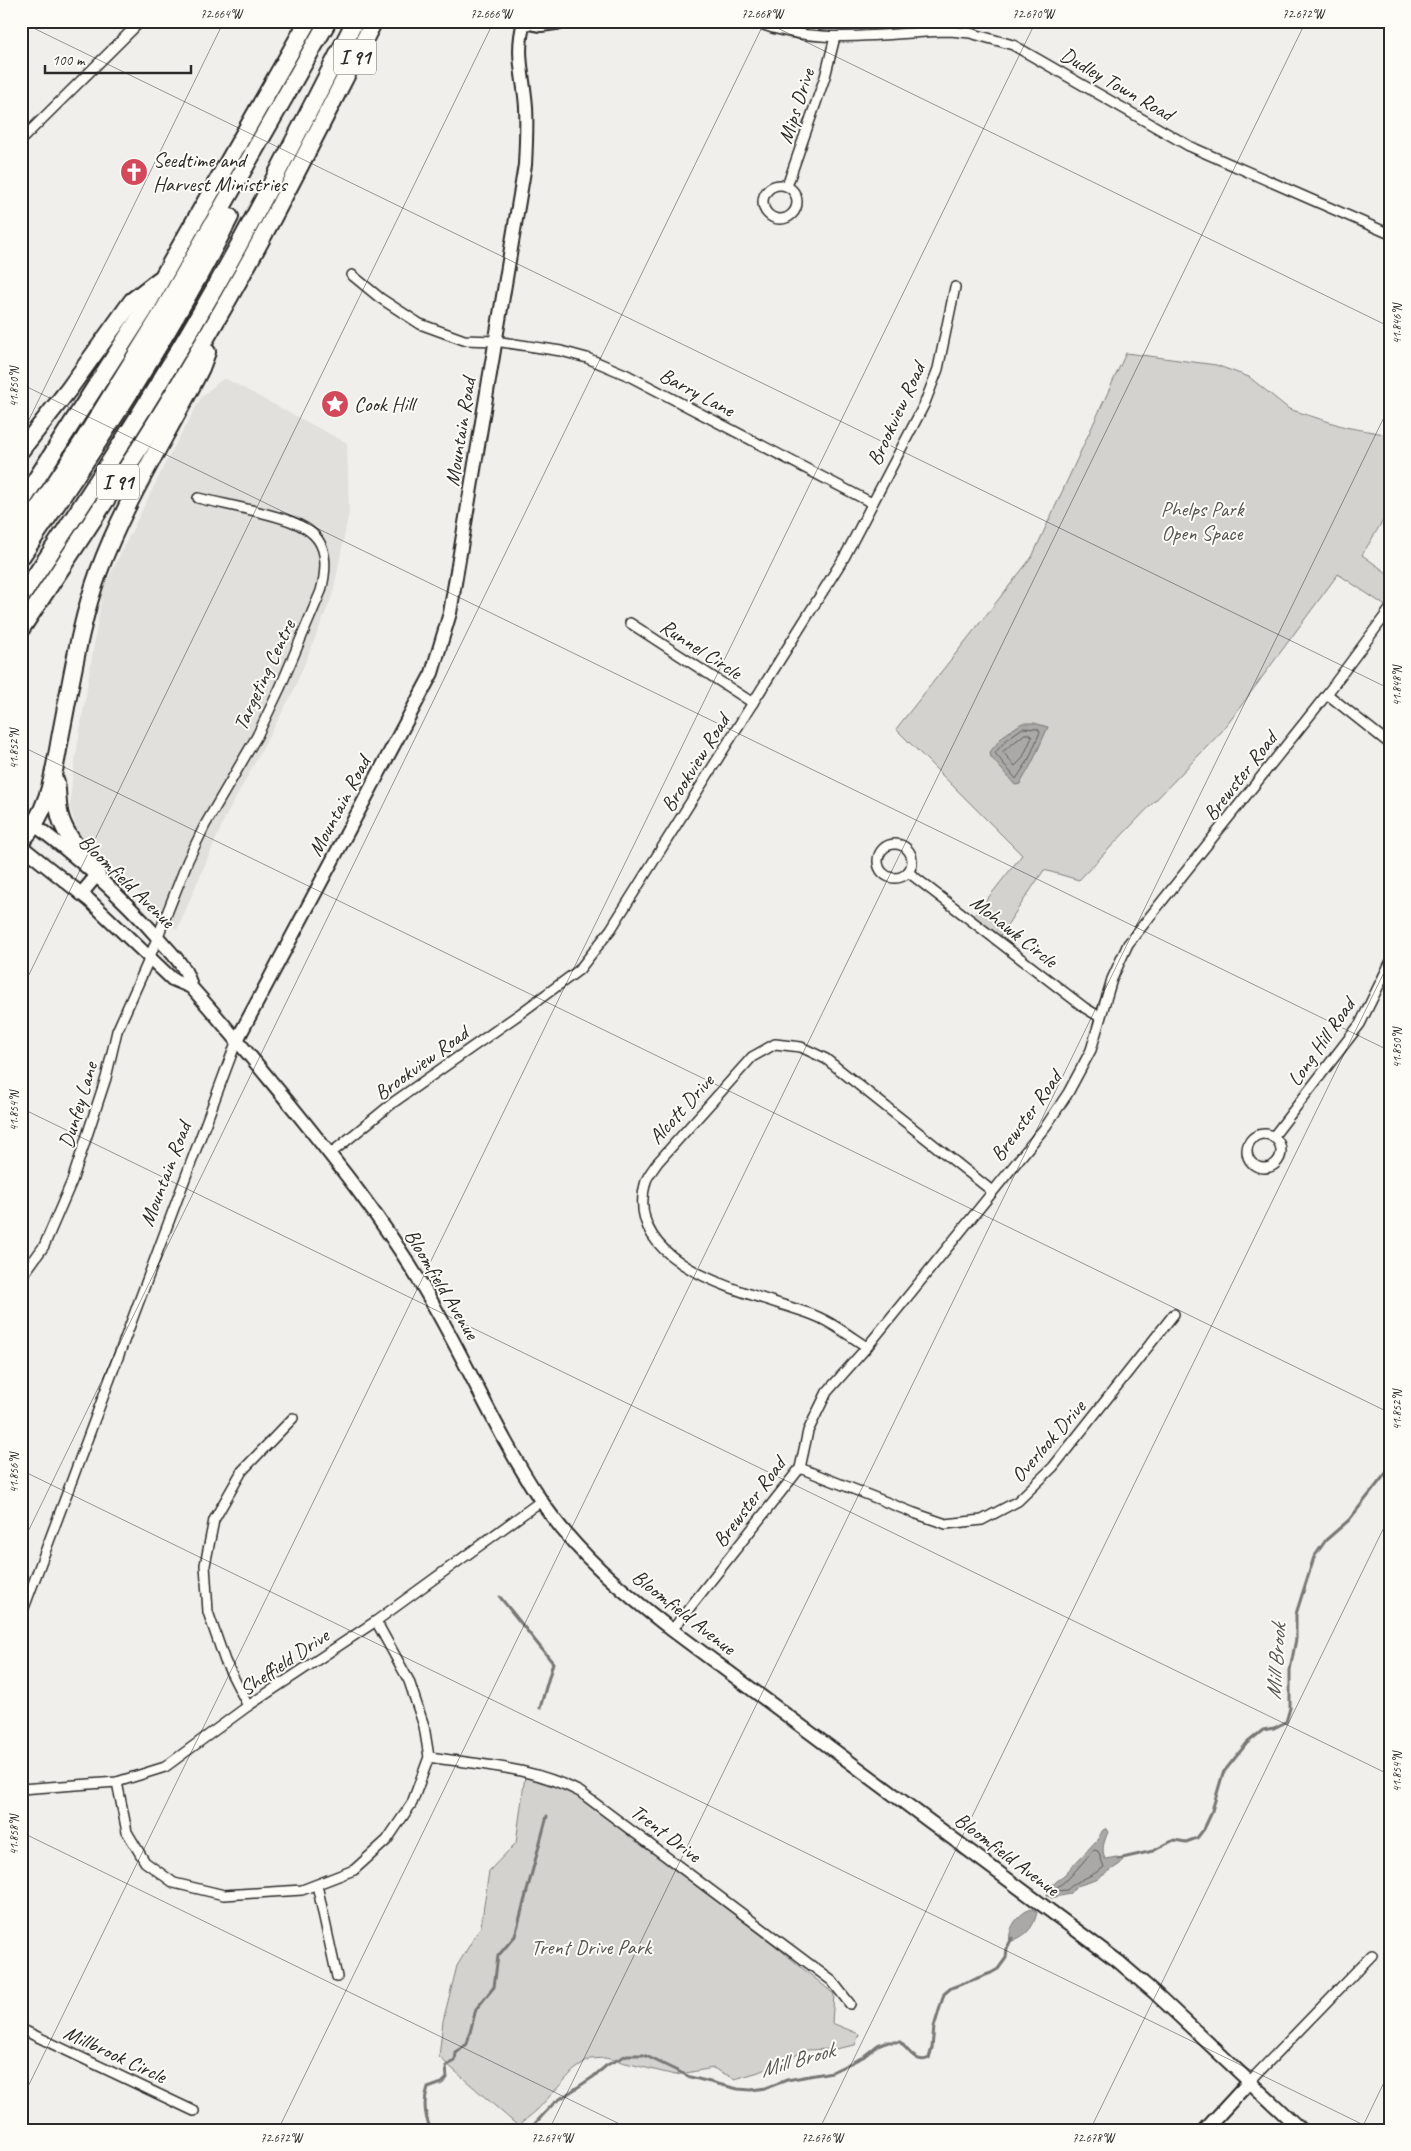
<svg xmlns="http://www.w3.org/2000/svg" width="1411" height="2151" font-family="Caveat,sans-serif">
	<rect width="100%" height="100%" fill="#f0efeb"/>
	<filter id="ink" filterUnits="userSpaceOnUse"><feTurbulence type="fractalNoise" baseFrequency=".02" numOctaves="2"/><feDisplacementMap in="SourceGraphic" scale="10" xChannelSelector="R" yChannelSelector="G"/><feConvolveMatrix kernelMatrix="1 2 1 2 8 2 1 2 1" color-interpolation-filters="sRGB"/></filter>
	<g filter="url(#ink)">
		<path fill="#e1e0dc" d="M224,378l123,65 2,69 -16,82 -40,98 -68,126 -48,112 -99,-97 -8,-25 2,-28 31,-191 65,-131 34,-62z"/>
		<g fill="#d3d2cf" stroke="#7f7e7d">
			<path d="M1126,353l90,12 33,12 40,32 56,18 45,8v74l-28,46 28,20v34l-52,-35 -114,155 -145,151 -35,-10 -45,67 -26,-20 49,-62 -126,-126 136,-172z"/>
			<path d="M525,1776l49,17 199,151 61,50 -2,29 27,11 -4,11 -20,4 -28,1 -45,21 -27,8 -22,-11 -38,7 -70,-17 -15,1 -16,11 -37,40 -19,16 -79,-69 4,-36 14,-55 24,-40 8,-55 27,-28z"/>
		</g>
		<g fill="#aaa9a7" stroke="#777775">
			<path d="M1022,723h12l14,4 -16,36 -12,21 -5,1 -24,-28 -1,-5 13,-16z"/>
			<path d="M1106,1829l2,3c-4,10 -7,17 -3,27l12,-2 6,3 -3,4 -24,16 -19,6 -7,8 -19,4 -4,-3 1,-6 17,-15 32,-34 6,-10z"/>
			<path d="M1032,1909l5,3c-4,18 -11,23 -27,30 -3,-13 9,-30 22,-33z"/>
		</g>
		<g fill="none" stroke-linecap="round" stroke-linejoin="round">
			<g stroke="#5e5d5d" stroke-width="1">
				<path d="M1023,728l15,1 2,3 -12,29 -12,18 -21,-26 11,-13z"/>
				<path d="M1025,734h5l2,3 -10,22 -7,7 -12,-14z"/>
				<path d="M1094,1850l4,1 6,16c-12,10 -26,12 -37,23l-11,1v-3l13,-10z"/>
			</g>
			<g stroke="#777775" stroke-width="3">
				<path d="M500,1597l53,66 -13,45"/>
				<path d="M1118,1859l35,-8 21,-11 12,2 11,-4 7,-9 7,-15 12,-41 24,-30 16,-13 11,-2 12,-6 4,-14v-38l6,-31v-25l18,-57 12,-17 23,-20 41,-52"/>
				<path d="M431,2130c-6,-13 -8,-28 -3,-42l14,-5 5,-5 -1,-12 9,-5 1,-8 11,-9 9,-35 18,-22 4,-31 17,-20 32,-120"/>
				<path d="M529,2130l25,-27 39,-26 14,-12 20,-10h17l46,22 48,12 13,1 15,-2 21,-8 45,-8 31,-15 15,-12 7,-3h15c8,7 16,23 29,16l3,-10 2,-21 10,-33 7,-6 40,-15 7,-4 8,-11 1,-10 5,-10"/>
			</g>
			<g stroke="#2b2b2b" stroke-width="12">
				<g id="street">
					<path d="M753,21c62,27 132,11 197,10l20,2 43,12 176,101 201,88"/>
					<path d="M21,140l120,-119"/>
					<circle cx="780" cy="202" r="17"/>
					<path d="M787,186l38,-109 10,-40"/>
					<path d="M352,275l28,23 40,26 44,16 31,1 66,10 26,7 40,17 245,128"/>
					<path d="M630,623l123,80"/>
					<path d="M1327,694l63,50"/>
					<circle cx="895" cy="861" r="17"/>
					<path d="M908,872l177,136 15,9"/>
					<circle cx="1264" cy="1151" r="17"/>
					<path d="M1273,1137l87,-113 30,-61"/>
					<path d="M330,1154l64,-52 124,-87 61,-45 32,-41 234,-373 79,-151 14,-36 17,-82"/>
					<path d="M21,1278l23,-32 28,-65 34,-103 11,-47 30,-67 41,-104 17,-35 52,-89 23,-48 41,-97c15,-57 -14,-67 -62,-79 -20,-5 -40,-9 -61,-14"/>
					<path d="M867,1347c-19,-12 -38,-27 -59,-34 -56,-20 -188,-45 -162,-132 2,-6 8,-13 12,-19l94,-105 23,-13 26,3 25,12 166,132"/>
					<path d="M800,1468l114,45 32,11 36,-4 36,-19 35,-34 121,-153"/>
					<path d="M21,1616l216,-576"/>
					<path d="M672,1630l128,-162 8,-37 19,-39 40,-45 179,-221 22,-33 23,-43 21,-71 16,-35 199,-250 63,-85"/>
					<path d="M248,1706l-23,-45 -17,-49 -3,-47 9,-45 28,-49 51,-53"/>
					<path d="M429,1757c52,8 103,10 151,35l252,189 18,23"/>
					<path d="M117,1782l10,50 18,30 29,21 50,12 78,-5 52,-20 33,-30 25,-37 17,-46 -5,-31 -15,-45 -33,-60"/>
					<path d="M21,1789l96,-7 48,-15 83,-61 128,-85 165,-120"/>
					<path d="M317,1885l20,92"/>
					<path d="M21,2029l173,82"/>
					<path d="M1250,2081l122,-126"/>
				</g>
			</g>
			<g stroke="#2b2b2b" stroke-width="16">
				<g id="secondary">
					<path d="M21,815c51,37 98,78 139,125 13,15 27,27 31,47"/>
					<path d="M21,846l68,54 83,79 19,8c35,39 68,80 102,121 45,56 90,112 127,174 43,70 74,148 120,217 34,52 83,93 132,131l447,332 36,31 146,137"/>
					<path d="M81,894l16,-19"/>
					<path d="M237,1040l195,-367 18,-60 75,-448c1,-19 2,-39 1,-58 -2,-31 -11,-53 -2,-85l17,3 29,-4"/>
					<path d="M1205,2130l45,-49"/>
				</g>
			</g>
			<g stroke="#2b2b2b" stroke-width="20">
				<g id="highway">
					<path d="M21,450l48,-61 63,-88 27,-21"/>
					<path d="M21,503l122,-191 165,-291"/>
					<path d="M21,534l60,-90 78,-126 169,-297"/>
					<path d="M21,557c75,-110 149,-221 209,-340"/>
					<path d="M21,597c61,-91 121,-183 176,-278 57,-97 107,-198 158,-298"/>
					<path d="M21,629c62,-94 125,-187 181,-284 62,-105 116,-215 172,-324"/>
					<path d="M56,782c2,11 1,23 4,34 6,23 25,39 37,59"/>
					<path d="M21,841c29,-29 33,-70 40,-108 11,-55 19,-110 38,-162 26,-71 68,-135 102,-203l6,-16"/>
				</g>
			</g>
			<use href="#street" stroke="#fdfcf7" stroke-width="9"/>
			<use href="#secondary" stroke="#fdfcf7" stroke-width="12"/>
			<use href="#highway" stroke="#fdfcf7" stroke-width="16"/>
		</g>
	</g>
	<path fill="none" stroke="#2b2b2b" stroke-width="1" stroke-opacity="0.45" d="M763,21l627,306M21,22l1369,667M21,384l1369,667M21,436l203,-415M21,746l1369,667M21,991l473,-970M21,1108l1369,667M21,1470l1353,660M21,1546l744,-1525M21,1832l611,298M21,2101l1015,-2080M278,2130l1028,-2109M549,2130l841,-1725M819,2130l571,-1170M1090,2130l300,-615M1361,2130l29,-60"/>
	<defs>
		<g id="church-disc" transform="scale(1.4375)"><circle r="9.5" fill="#d1495b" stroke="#fdfcf7"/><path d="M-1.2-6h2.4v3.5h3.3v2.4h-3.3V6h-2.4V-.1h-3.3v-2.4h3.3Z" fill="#fff"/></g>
		<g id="sight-disc" transform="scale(1.4375)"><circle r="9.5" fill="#d1495b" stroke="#fdfcf7"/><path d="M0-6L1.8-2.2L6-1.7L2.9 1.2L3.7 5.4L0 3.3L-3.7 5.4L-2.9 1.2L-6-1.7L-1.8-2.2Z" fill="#fff"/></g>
	</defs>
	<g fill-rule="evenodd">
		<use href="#church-disc" x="134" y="172"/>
		<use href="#sight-disc" x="335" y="404"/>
	</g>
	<g text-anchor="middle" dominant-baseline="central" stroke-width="4" stroke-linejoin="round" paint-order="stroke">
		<g fill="#fdfcf7" stroke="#6a6a68" stroke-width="1">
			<rect x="334" y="39.5" width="42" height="35" rx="4"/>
			<rect x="97" y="464.5" width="42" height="35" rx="4"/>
		</g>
		<g font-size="20" font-weight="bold" fill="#2b2b2b">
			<text x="355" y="57">I 91</text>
			<text x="118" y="482">I 91</text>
		</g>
		<g font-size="21" fill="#2b2b2b" stroke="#fdfcf7">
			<text transform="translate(1117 84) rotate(30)">Dudley Town Road</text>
			<text transform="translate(796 106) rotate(-72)">Mips Drive</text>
			<text transform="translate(697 392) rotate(28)">Barry Lane</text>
			<text transform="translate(896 414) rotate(-65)">Brookview Road</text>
			<text transform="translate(460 432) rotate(-81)">Mountain Road</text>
			<text transform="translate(701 649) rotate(33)">Runnel Circle</text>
			<text transform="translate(264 675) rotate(-65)">Targeting Centre</text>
			<text transform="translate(695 763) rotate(-58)">Brookview Road</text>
			<text transform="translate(1240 776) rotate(-52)">Brewster Road</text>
			<text transform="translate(339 806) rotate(-62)">Mountain Road</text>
			<text transform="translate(127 881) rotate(44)">Bloomfield Avenue</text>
			<text transform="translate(1014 931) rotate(38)">Mohawk Circle</text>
			<text transform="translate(1321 1042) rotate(-55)">Long Hill Road</text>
			<text transform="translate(421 1063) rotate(-36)">Brookview Road</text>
			<text transform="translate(78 1105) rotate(-73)">Dunfey Lane</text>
			<text transform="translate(681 1109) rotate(-48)">Alcott Drive</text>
			<text transform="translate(1026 1116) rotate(-54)">Brewster Road</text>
			<text transform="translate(165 1174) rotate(-69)">Mountain Road</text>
			<text transform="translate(442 1284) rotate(59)">Bloomfield Avenue</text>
			<text transform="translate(1048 1441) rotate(-49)">Overlook Drive</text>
			<text transform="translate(749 1502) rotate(-53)">Brewster Road</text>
			<text transform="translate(684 1612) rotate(38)">Bloomfield Avenue</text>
			<text transform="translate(284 1662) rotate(-34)">Sheffield Drive</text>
			<text transform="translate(666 1833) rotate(37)">Trent Drive</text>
			<text transform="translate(1007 1854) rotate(37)">Bloomfield Avenue</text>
			<text transform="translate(115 2054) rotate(25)">Millbrook Circle</text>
		</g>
		<g font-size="21" fill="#2b2b2b" stroke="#fdfcf7" text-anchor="start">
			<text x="153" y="160">Seedtime and<tspan x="153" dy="24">Harvest Ministries</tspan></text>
			<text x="354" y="404">Cook Hill</text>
		</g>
		<g font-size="21" fill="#555554" stroke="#fdfcf7">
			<text x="1202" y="509">Phelps Park<tspan x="1202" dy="24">Open Space</tspan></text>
			<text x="591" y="1947">Trent Drive Park</text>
		</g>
		<g font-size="22" font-style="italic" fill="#575756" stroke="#fdfcf7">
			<text transform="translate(1276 1662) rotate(-86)">Mill Brook</text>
			<text transform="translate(797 2060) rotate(-16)">Mill Brook</text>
		</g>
	</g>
	<rect width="1411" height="2151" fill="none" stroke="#fdfcf7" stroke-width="55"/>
	<path d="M45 65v8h146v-8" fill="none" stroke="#2b2b2b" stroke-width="2.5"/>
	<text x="52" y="65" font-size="15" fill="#2b2b2b" stroke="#fdfcf7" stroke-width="4" paint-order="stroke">100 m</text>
	<rect x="28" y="28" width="1356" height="2096" fill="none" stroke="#2b2b2b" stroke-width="2"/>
	<g font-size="12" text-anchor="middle" fill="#2b2b2b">
		<text x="221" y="18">72.664°W</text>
		<text x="491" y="18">72.666°W</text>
		<text x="762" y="18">72.668°W</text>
		<text x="1033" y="18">72.670°W</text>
		<text x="1303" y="18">72.672°W</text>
		<text transform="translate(1397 324) rotate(-90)" y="4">41.846°N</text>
		<text transform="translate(14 387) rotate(-90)" y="4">41.850°N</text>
		<text transform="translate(1397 686) rotate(-90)" y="4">41.848°N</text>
		<text transform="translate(14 749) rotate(-90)" y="4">41.852°N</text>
		<text transform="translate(1397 1048) rotate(-90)" y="4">41.850°N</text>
		<text transform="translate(14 1111) rotate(-90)" y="4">41.854°N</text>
		<text transform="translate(1397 1410) rotate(-90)" y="4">41.852°N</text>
		<text transform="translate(14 1473) rotate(-90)" y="4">41.856°N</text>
		<text transform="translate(1397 1772) rotate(-90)" y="4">41.854°N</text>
		<text transform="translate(14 1835) rotate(-90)" y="4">41.858°N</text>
		<text x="281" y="2142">72.672°W</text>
		<text x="552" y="2142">72.674°W</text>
		<text x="822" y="2142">72.676°W</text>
		<text x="1093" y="2142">72.678°W</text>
	</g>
</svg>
